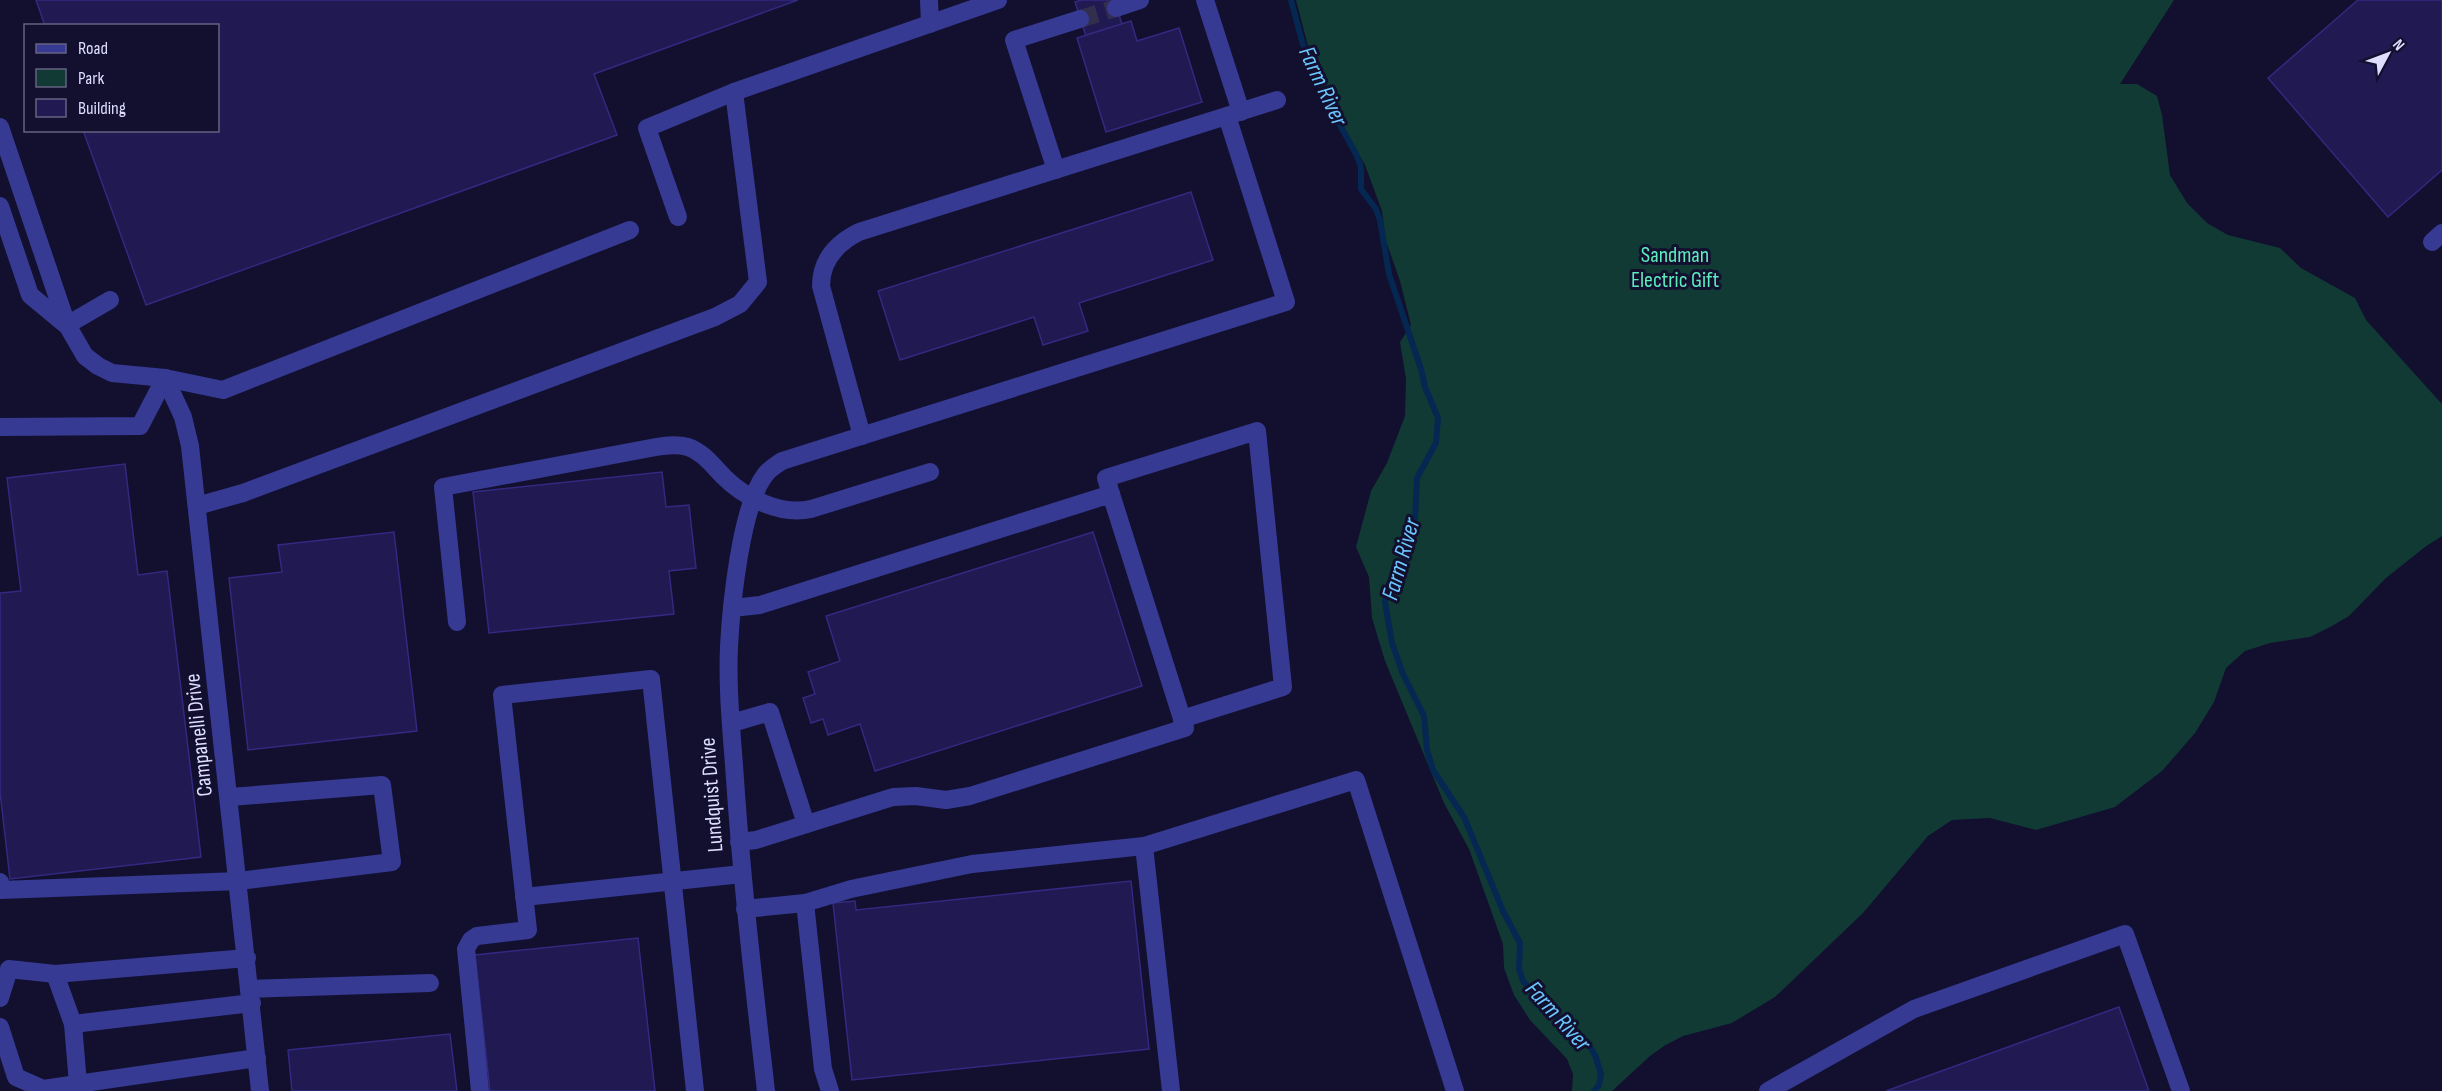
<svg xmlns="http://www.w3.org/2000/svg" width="2442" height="1091" font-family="'Sofia Sans Condensed',sans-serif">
	<rect width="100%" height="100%" fill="#120f2f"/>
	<path fill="#113a35" d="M1296,0h878l-54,84h17l20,12 5,19 8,60 17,28 20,20 21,12 52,13 21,20 54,30 11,22 76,84v132l-17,11 -39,31 -37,38 -17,10 -22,11 -40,6 -25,8 -19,17 -12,34 -19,31 -33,38 -47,36 -79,23 -46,-12 -38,2 -24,16 -65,77 -88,84 -43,26 -49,13 -19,10 -14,10 -38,35h-40l1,-17 -6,-15 -37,-39 -16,-25 -10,-27 -1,-24 -34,-95 -25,-46 -59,-142 -13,-43 -3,-41 -13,-30 15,-56 16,-28 18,-47 1,-37 -6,-37 11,-17 -11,-44 -14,-40 -4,-30 -17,-46 -25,-43 -21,-45 -11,-31z"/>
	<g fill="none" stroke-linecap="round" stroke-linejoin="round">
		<path stroke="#052852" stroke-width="6" d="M1291,0l12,45 11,22 10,29 32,58 5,13v22l15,20 4,11 9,54 32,95 4,18 13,31 -2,25 -19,35 -2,42 -8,36 -13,17 -6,13 -3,16 7,41 11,31 21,42 3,34 6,20 31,47 39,94 17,32 -1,26 4,12 28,31 36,30 8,13 6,19 -2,11 -5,6"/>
	</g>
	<g fill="#201952" stroke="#332981" stroke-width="1.5">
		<path d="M36,0h762l-204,74 23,61 -471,170 -63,-175h135v-104h-173z"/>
		<path d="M1081,0h33l8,24 -36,12 -11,-34z"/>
		<path d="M2358,0h84v170l-54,47 -120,-139z"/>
		<path d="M1131,21l6,20 42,-13 23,74 -96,30 -29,-94z"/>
		<path d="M1191,192l22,68 -134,43 9,28 -45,14 -9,-28 -134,43 -22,-69z"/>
		<path d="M125,464l13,111 29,-4 34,286 -191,22 -10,-87v-199l21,-2 -14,-113z"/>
		<path d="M662,472l4,35 23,-2 7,63 -27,3 5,43 -185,19 -16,-141z"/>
		<path d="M394,532l23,199 -169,19 -19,-172 53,-6 -4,-27z"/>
		<path d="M1093,532l49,154 -267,85 -15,-47 -32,11 -5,-16 -12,4 -8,-25 12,-4 -7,-22 32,-11 -14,-45z"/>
		<path d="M1131,881l18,168 -297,31 -19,-177 22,-2 1,9z"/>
		<path d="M638,938l17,153h-165l-15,-136z"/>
		<path d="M2119,1007l30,84h-263z"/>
		<path d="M450,1034l7,57h-165l-4,-41z"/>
	</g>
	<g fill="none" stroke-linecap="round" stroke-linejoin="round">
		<path stroke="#312e4e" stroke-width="18" stroke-dasharray="18 9" stroke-linecap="butt" d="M1080,19l36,-11"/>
		<g stroke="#363a93" stroke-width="18">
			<path d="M929,0l1,24"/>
			<path d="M1205,0l36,112"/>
			<path d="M1116,8l24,-8"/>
			<path d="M0,127l67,198 18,31 13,10 14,7 53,5 58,12 407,-160"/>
			<path d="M1056,170l-42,-130 66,-21"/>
			<path d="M0,206l30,89 35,29"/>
			<path d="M678,217l-31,-89 87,-36"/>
			<path d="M2432,242l10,-9"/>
			<path d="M67,325l43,-25"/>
			<path d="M165,378l18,39 7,29 70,645"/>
			<path d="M0,427l140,-1 25,-48"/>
			<path d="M862,436l-41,-150c0,-26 16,-43 38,-54l418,-132"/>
			<path d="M1111,494l-5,-16 151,-47 26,256 -101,32"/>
			<path d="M197,506l46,-13 472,-176 25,-13 18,-22 -24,-190 264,-92"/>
			<path d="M732,608l28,-3 351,-111 74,234 -215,68 -24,4 -30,-4 -23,1 -137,43 -17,2"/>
			<path d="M457,622l-14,-135 213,-40c11,-2 21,-3 32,0 15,5 25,19 36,30 21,21 57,39 87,32l119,-37"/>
			<path d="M732,723l38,-11 36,112"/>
			<path d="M1144,846l27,245"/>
			<path d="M0,882l1,8 238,-9 153,-19 -10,-77 -152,12"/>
			<path d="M524,897l218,-23"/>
			<path d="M805,903l18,166 7,22"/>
			<path d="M745,909l60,-6 46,-14 121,-25 172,-18 212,-66 99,311"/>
			<path d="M55,974l18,50 5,60"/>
			<path d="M250,989l180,-6"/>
			<path d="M0,998l9,-29 46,5 192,-16"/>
			<path d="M73,1024l179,-21"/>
			<path d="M0,1027l16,50 27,12 214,-31"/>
			<path d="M480,1091l-14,-142 5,-9 6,-4 51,-6 -26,-235 149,-16 44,412"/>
			<path d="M766,1091c-12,-104 -24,-208 -31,-312 -3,-44 -8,-88 -6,-132 2,-41 12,-141 36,-172 4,-6 11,-10 17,-14l504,-159 -59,-186"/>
			<path d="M1768,1091l146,-82 211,-75 56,157"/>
		</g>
	</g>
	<g text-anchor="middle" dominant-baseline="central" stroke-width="6" stroke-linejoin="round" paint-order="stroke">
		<g font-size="22" fill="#5cedbd" stroke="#120f2f">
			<text x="1675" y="255">Sandman<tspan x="1675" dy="25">Electric Gift</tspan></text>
		</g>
		<g font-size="22" fill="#dfdeff" stroke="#120f2f">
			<text transform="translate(199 735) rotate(-96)">Campanelli Drive</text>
			<text transform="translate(712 795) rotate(-94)">Lundquist Drive</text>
		</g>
		<g font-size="24" font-style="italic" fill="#6cc7ff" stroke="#120f2f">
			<text transform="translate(1323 86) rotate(65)">Farm River</text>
			<text transform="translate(1401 559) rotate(-74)">Farm River</text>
			<text transform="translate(1558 1016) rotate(48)">Farm River</text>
		</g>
	</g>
	<rect x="24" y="24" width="195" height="108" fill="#120f2f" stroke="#646282" stroke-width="1.5"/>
	<rect x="36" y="44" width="30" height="9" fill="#363a93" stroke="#646282" stroke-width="1.5"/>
	<text x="78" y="54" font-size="18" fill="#dfdeff">Road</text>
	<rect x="36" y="69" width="30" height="18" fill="#113a35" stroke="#646282" stroke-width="1.5"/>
	<text x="78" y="84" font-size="18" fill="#dfdeff">Park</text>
	<rect x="36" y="99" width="30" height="18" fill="#201952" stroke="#646282" stroke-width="1.5"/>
	<text x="78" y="114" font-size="18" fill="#dfdeff">Building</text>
	<g transform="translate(2388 54) rotate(49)" stroke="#120f2f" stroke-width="4.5" paint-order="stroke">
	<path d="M0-4.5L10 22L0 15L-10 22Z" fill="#dfdeff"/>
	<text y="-9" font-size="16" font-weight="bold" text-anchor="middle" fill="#dfdeff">N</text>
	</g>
</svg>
